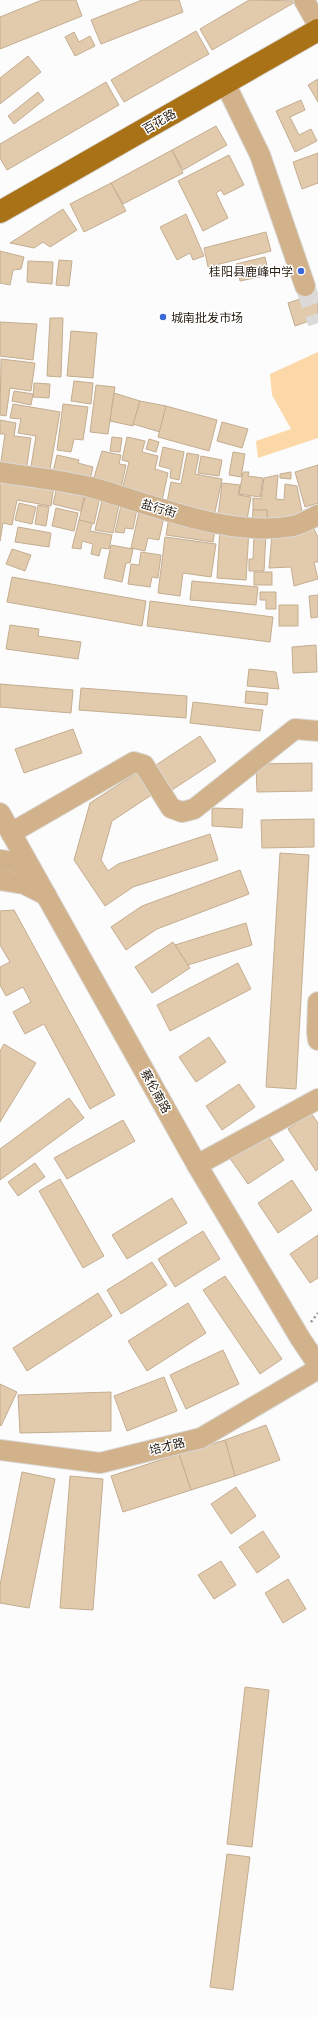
<svg xmlns="http://www.w3.org/2000/svg" width="318" height="2017" font-family="Poppins,'Noto Sans SC',sans-serif">
	<rect width="100%" height="100%" fill="#fcfcfc"/>
	<path fill="#fcd7a8" d="M318,352v86l-60,20 -2,-17 35,-12 -19,-34 -2,-21z"/>
	<g fill="#e2caad" stroke="#c4ad90">
		<path d="M42,0h34l6,16 -82,33v-32z"/>
		<path d="M142,0h37l4,12 -82,32 -10,-24z"/>
		<path d="M249,0l48,1 -85,49 -12,-21z"/>
		<path d="M196,31l13,23 -85,48 -13,-22z"/>
		<path d="M74,32l5,10 11,-6 5,10 -20,10 -10,-19z"/>
		<path d="M28,56l13,16 -41,32v-26z"/>
		<path d="M318,79v23l-10,-17z"/>
		<path d="M106,82l13,23 -112,65 -7,-12v-14z"/>
		<path d="M38,92l6,8 -30,24 -6,-8z"/>
		<path d="M301,100l4,10 -15,7 9,18 12,-6 6,12 -22,11 -19,-41z"/>
		<path d="M216,126l11,19 -44,25 -11,-20z"/>
		<path d="M172,150l11,23 -60,31 -12,-21z"/>
		<path d="M318,153v30l-16,6 -9,-27z"/>
		<path d="M229,155l15,30 -20,10 -3,-5 -5,3 12,25 -25,13 -25,-50z"/>
		<path d="M111,183l15,28 -42,21 -14,-28z"/>
		<path d="M63,209l14,21 -27,17 -7,-5 -9,6 -24,-5z"/>
		<path d="M186,214l18,42 -11,4 -3,-7 -13,7 -17,-33z"/>
		<path d="M266,232l5,19 -63,16 -4,-19z"/>
		<path d="M0,251l24,6 -3,12 -8,1 -3,15 -10,-2z"/>
		<path d="M265,257l4,18 -29,6 -4,-17z"/>
		<path d="M59,260l13,1 -3,25 -13,-1z"/>
		<path d="M28,261l25,1 -1,22 -25,-2z"/>
		<path d="M318,293v25l-23,8 -7,-23z"/>
		<path d="M50,318h13l-2,59 -14,-1z"/>
		<path d="M0,322l37,2 -4,36 -33,-4z"/>
		<path d="M71,331l26,2 -4,45 -26,-2z"/>
		<path d="M1,359l34,4 -4,28 -21,-3 -4,28 -6,-1z"/>
		<path d="M74,381l19,2 -2,21 -20,-3z"/>
		<path d="M34,383l16,1 -1,14 -16,-1z"/>
		<path d="M96,385l19,2 -7,47 -18,-2z"/>
		<path d="M14,391l19,3 -2,11 -19,-4z"/>
		<path d="M114,393l26,8 -7,25 -23,-5z"/>
		<path d="M140,401l26,5 -6,26 -27,-8z"/>
		<path d="M13,404l47,8 -11,63 -19,-3 6,-36 -18,-3 3,-14 -11,-1z"/>
		<path d="M63,404l25,3 -5,33 -9,-1 -3,13 -14,-2z"/>
		<path d="M166,406l51,14 -8,31 -51,-14z"/>
		<path d="M0,420l16,3 -2,13 17,2 -5,34 -26,-4 5,-34h-5z"/>
		<path d="M222,422l26,7 -6,19 -25,-7z"/>
		<path d="M112,437l10,1 -2,14 -10,-1z"/>
		<path d="M127,437l18,4 -3,11 16,4 -3,13 13,4 -7,32 -40,-10 8,-33 -7,-2z"/>
		<path d="M149,439l10,3 -3,10 -10,-3z"/>
		<path d="M163,447l21,5 -5,28 -9,-2 1,-9 -12,-3z"/>
		<path d="M102,451l19,4 -2,9 7,1 -6,28 -29,-6z"/>
		<path d="M233,452l12,2 -4,23 -12,-2z"/>
		<path d="M187,453l12,2 -4,19 27,5 -8,38 -48,-10 5,-25 10,2z"/>
		<path d="M57,455l22,5 -1,3 15,4 -4,17 -37,-8z"/>
		<path d="M201,456l21,4 -3,16 -21,-3z"/>
		<path d="M318,465v38l-13,4 -10,-35z"/>
		<path d="M243,472h6l-1,4 15,2 -3,19 -21,-3z"/>
		<path d="M291,472v7l-11,-1v-4z"/>
		<path d="M278,475l-2,24 8,1 1,-16 12,2 6,31 -36,7v-14h-14v-12l8,1 3,-21z"/>
		<path d="M0,476l54,9 -3,21 -34,-6 -5,25 -9,-2 -3,18z"/>
		<path d="M58,482l28,7 -5,22 -28,-7z"/>
		<path d="M222,483l18,2 -2,10 13,2 -4,23 -29,-4z"/>
		<path d="M86,493l14,4 -6,27 -15,-4z"/>
		<path d="M103,496l17,4 -7,33 -18,-3z"/>
		<path d="M122,501l16,3 -5,25 -8,-1 -1,5 -9,-1z"/>
		<path d="M19,503l17,4 -4,17 -17,-4z"/>
		<path d="M38,505l11,2 -3,19 -11,-2z"/>
		<path d="M140,507l25,5 -6,28 -11,-2 -3,13 -14,-3z"/>
		<path d="M56,508l22,5 -4,18 -22,-5z"/>
		<path d="M253,510h14v14l-15,-1z"/>
		<path d="M169,517l47,7 -3,18 -47,-7z"/>
		<path d="M79,520l13,3 -2,8 22,4 -3,14 -8,-1 -2,8 -8,-2 2,-10 -11,-3 -1,8 -9,-1z"/>
		<path d="M312,525l6,12v25h-4l4,17 -24,7 -3,-19 -22,1 3,-34z"/>
		<path d="M18,527l33,6 -2,14 -34,-5z"/>
		<path d="M220,528l29,1 -3,51 -29,-2z"/>
		<path d="M254,533h12l-2,38h-15v-12h4z"/>
		<path d="M165,537l51,7 -5,33 -28,-4 -3,23 -22,-3z"/>
		<path d="M111,545l22,4 -3,14h-4l-4,19 -18,-4z"/>
		<path d="M12,549l19,6 -6,16 -19,-7z"/>
		<path d="M141,552l20,3 -3,23 -6,-1 -2,10 -22,-3 3,-20 8,1z"/>
		<rect x="254" y="572" width="18" height="13"/>
		<path d="M12,577l134,24 -4,25 -135,-24z"/>
		<path d="M192,581l66,6 -2,18 -66,-5z"/>
		<path d="M260,592h16v17h-10v-9h-6z"/>
		<path d="M318,595v22l-7,1 -2,-22z"/>
		<path d="M150,601l123,16 -3,25 -123,-16z"/>
		<rect x="279" y="605" width="19" height="21"/>
		<path d="M10,625l29,4 -1,7 43,6 -3,17 -72,-10z"/>
		<path d="M316,645l1,27 -24,1 -1,-26z"/>
		<path d="M249,669l27,3 3,17 -32,-3z"/>
		<path d="M0,684l73,6 -2,23 -71,-6z"/>
		<path d="M81,688l106,8 -1,22 -107,-8z"/>
		<path d="M246,691l22,2 -1,12 -22,-2z"/>
		<path d="M193,702l70,8 -3,21 -70,-8z"/>
		<path d="M73,729l9,24 -58,20 -9,-24z"/>
		<path d="M200,736l16,25 -47,31 -16,-25z"/>
		<path d="M312,763v28l-55,1 -1,-28z"/>
		<path d="M141,770l15,22 -44,29 -11,39 7,11 10,-7 92,-30 8,26 -85,27 -28,19 -31,-46 16,-57z"/>
		<path d="M212,808l31,1 -1,19 -30,-2z"/>
		<path d="M314,819v28l-52,1 -1,-28z"/>
		<path d="M280,853l29,2 -13,234 -30,-2z"/>
		<path d="M240,870l9,24 -92,35 -31,21 -15,-23 31,-21z"/>
		<path d="M14,910l101,185 -25,14 -46,-85 -19,10 -12,-22 18,-10 -8,-15 -17,9 -6,-11v-18l10,-5 -10,-17v-34z"/>
		<path d="M246,923l6,22 -64,20 -13,-20z"/>
		<path d="M173,942l17,26 -38,25 -17,-26z"/>
		<path d="M238,963l13,26 -81,42 -13,-26z"/>
		<path d="M209,1037l17,25 -30,20 -17,-25z"/>
		<path d="M4,1044l32,19 -36,59v-71z"/>
		<path d="M239,1084l16,23 -33,23 -16,-24z"/>
		<path d="M69,1098l15,20 -84,62v-31z"/>
		<path d="M311,1113l7,10v46l-2,2 -28,-42z"/>
		<path d="M123,1120l12,21 -68,38 -13,-21z"/>
		<path d="M266,1133l18,27 -36,24 -19,-27z"/>
		<path d="M35,1163l10,14 -27,19 -10,-14z"/>
		<path d="M60,1179l44,77 -21,12 -44,-77z"/>
		<path d="M292,1180l20,30 -34,23 -20,-30z"/>
		<path d="M172,1198l15,25 -60,36 -15,-24z"/>
		<path d="M203,1231l17,28 -45,28 -17,-28z"/>
		<path d="M318,1235v43l-8,5 -20,-29z"/>
		<path d="M152,1262l15,23 -46,29 -14,-24z"/>
		<path d="M225,1276l57,83 -22,15 -57,-84z"/>
		<path d="M98,1293l14,23 -85,55 -14,-23z"/>
		<path d="M188,1303l18,30 -59,38 -19,-30z"/>
		<path d="M223,1350l16,34 -53,25 -16,-34z"/>
		<path d="M164,1377l13,34 -50,20 -13,-35z"/>
		<path d="M0,1384l17,8 -16,34 -1,-1z"/>
		<path d="M111,1392v39l-91,2 -2,-38z"/>
		<path d="M266,1425l14,35 -45,16 -10,-36z"/>
		<path d="M225,1440l10,36 -44,14 -12,-36z"/>
		<path d="M179,1454l12,36 -68,22 -12,-36z"/>
		<path d="M22,1472l33,7 -26,129 -29,-5v-18z"/>
		<path d="M70,1476l33,3 -10,131 -33,-2z"/>
		<path d="M236,1487l20,29 -25,18 -20,-30z"/>
		<path d="M263,1531l17,26 -23,16 -18,-26z"/>
		<path d="M221,1561l15,24 -22,14 -16,-24z"/>
		<path d="M288,1579l18,30 -23,14 -18,-30z"/>
		<path d="M245,1687l24,3 -17,157 -25,-3z"/>
		<path d="M227,1854l23,3 -17,133 -23,-3z"/>
	</g>
	<g fill="none" stroke-linecap="round" stroke-linejoin="round">
		<path stroke="#dcdad9" stroke-width="20" stroke-dasharray="20 10" stroke-linecap="butt" d="M305,286l13,37"/>
		<g stroke="#dad8d6" stroke-width="22">
			<g id="minor">
				<path d="M304,0l14,25"/>
				<path d="M225,83l35,72 45,131"/>
				<path d="M0,472c30,5 61,8 90,15 61,17 139,51 203,39 8,-2 17,-7 25,-11"/>
				<path d="M0,813l197,352 103,173 18,27"/>
				<path d="M11,833l123,-71 10,3 27,43 11,4 12,-3 101,-80 23,2"/>
				<path d="M0,860l20,3 10,4"/>
				<path d="M0,880l24,4 22,11"/>
				<path d="M318,1002l-1,30 1,8"/>
				<path d="M197,1165l121,-66"/>
				<path d="M0,1450l100,13 101,-25 117,-69"/>
			</g>
		</g>
		<g stroke="#dad8d6" stroke-width="24">
			<path id="major" d="M0,212l318,-182"/>
		</g>
		<path stroke="#95918c" stroke-width="2.5" stroke-dasharray="2 3" stroke-linecap="butt" d="M311,1322l7,-9"/>
		<use href="#minor" stroke="#d1b28b" stroke-width="20"/>
		<use href="#major" stroke="#aa7216" stroke-width="22"/>
	</g>
	<g fill="#3b67d8" stroke="#fff" stroke-width="1.5">
		<circle cx="301" cy="271" r="4"/>
		<circle cx="163" cy="317" r="4"/>
	</g>
	<g text-anchor="middle" dominant-baseline="central" stroke-width="3" stroke-linejoin="round" paint-order="stroke">
		<g font-size="12" fill="#251c11" stroke="#fff">
			<text transform="translate(159 121) rotate(-30)">百花路</text>
			<text transform="translate(159 508) rotate(16)">盐行街</text>
			<text transform="translate(156 1091) rotate(61)">蔡伦南路</text>
			<text transform="translate(167 1446) rotate(-14)">培才路</text>
		</g>
		<g font-size="12" fill="#251c11" stroke="#fff" text-anchor="end">
			<text x="293" y="271">桂阳县鹿峰中学</text>
			<text x="171" y="317" text-anchor="start">城南批发市场</text>
		</g>
	</g>
</svg>
